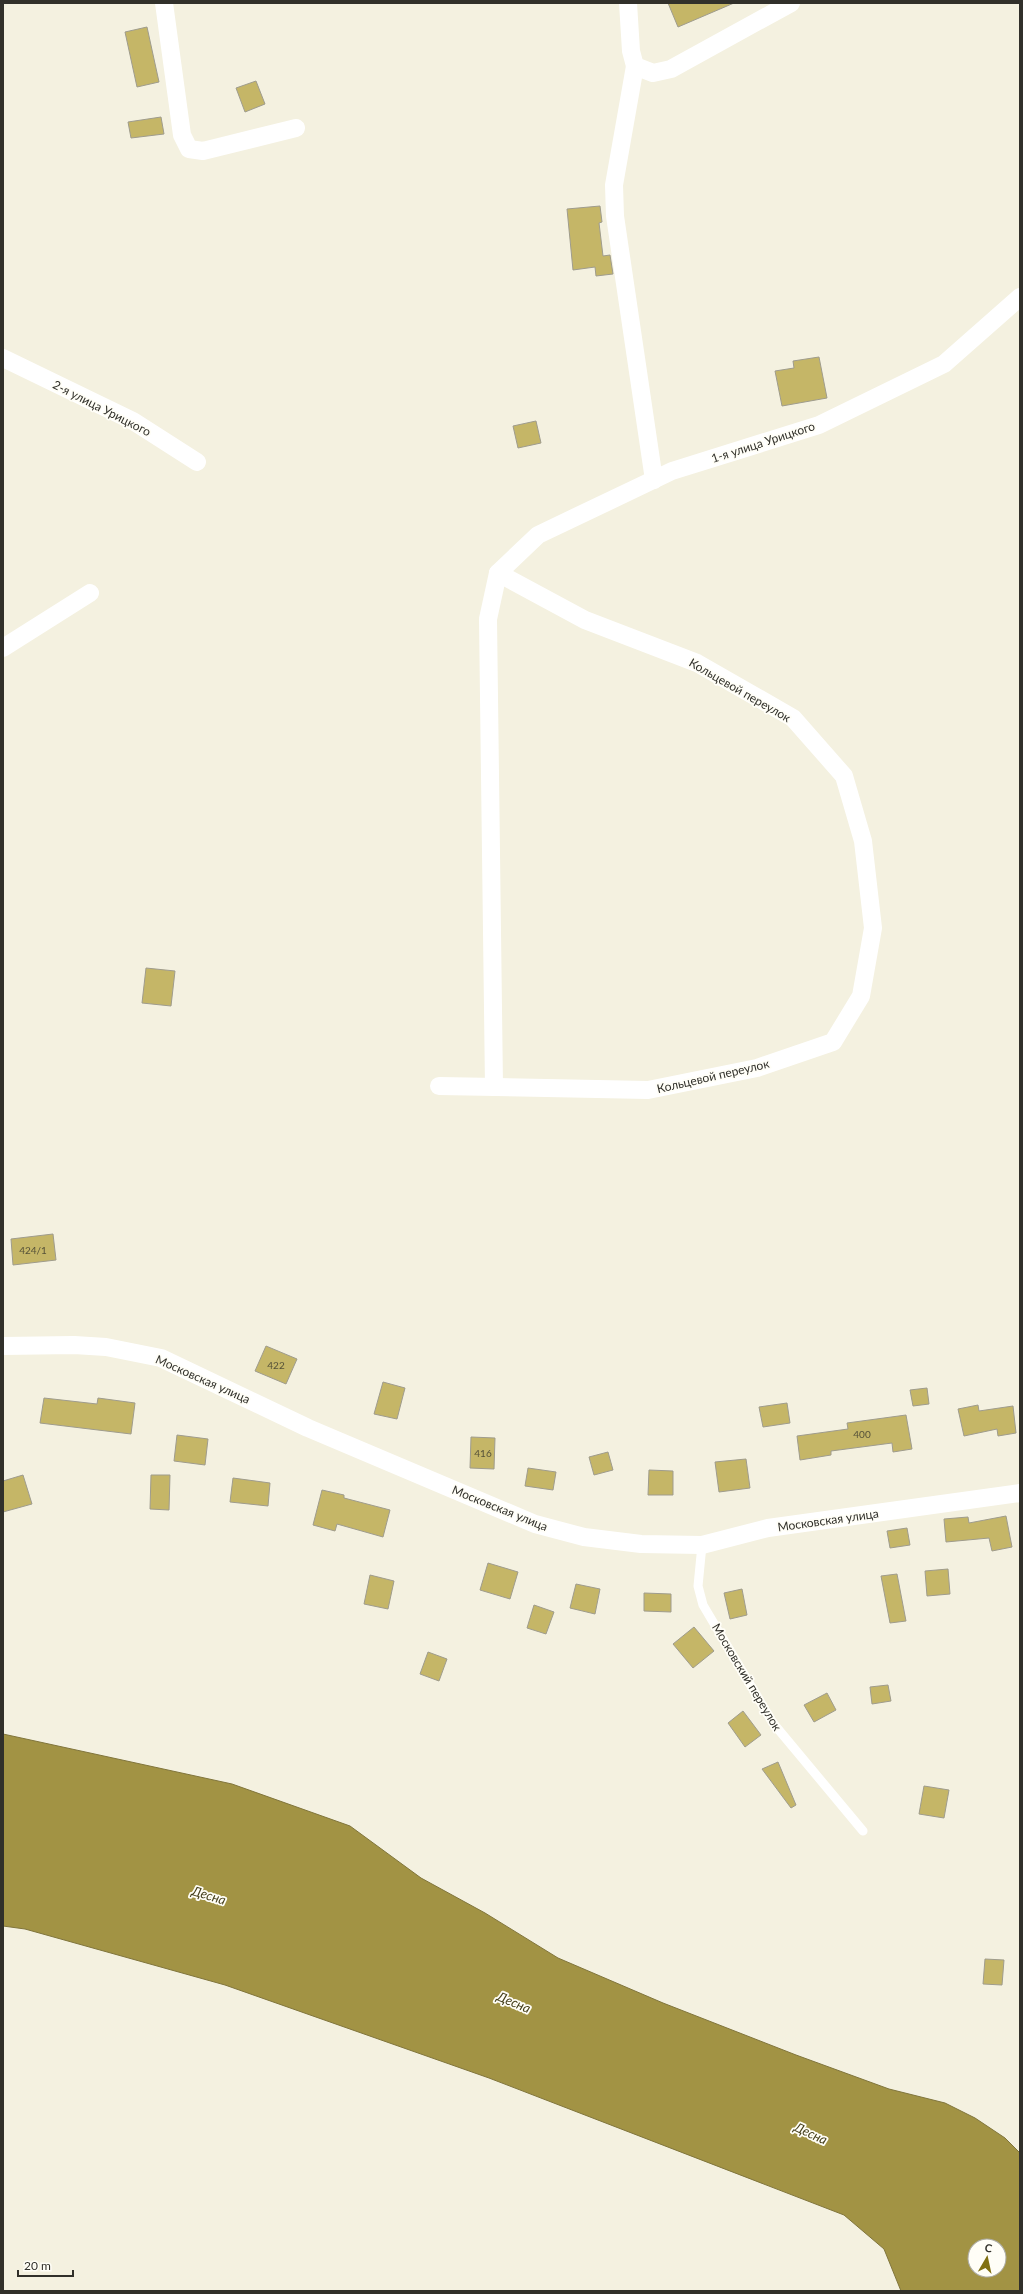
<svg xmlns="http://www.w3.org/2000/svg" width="1023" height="2294" font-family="Lato,sans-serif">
	<rect width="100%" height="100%" fill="#f4f1e0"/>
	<path fill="#a29344" stroke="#80753c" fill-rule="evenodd" d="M3,1734l229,50 118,42 71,52 64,35 73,45 105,45 133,52 93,34 56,14 30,15 30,20 15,15v138h-119l-17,-42 -40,-34 -355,-137 -264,-93 -200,-56 -22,-3zM975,2246h24v24h-24z"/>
	<g fill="#c5b667" stroke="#9f9c8d">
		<path d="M668,3h66l-56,24z"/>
		<path d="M147,27l12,55 -22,5 -12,-55z"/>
		<path d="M256,81l9,23 -20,8 -9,-24z"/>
		<path d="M161,117l3,17 -33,4 -3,-16z"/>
		<path d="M600,206l2,16 -3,1 4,33 7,-1 3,19 -17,2 -1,-9 -22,3 -6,-61z"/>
		<path d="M819,357l8,41 -45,8 -7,-35 19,-3 -1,-7z"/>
		<path d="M536,421l5,22 -23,5 -5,-22z"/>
		<path d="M146,968l29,3 -4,35 -29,-3z"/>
		<path d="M53,1234l3,26 -43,5 -2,-26z"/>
		<path d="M266,1346l31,13 -11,25 -31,-13z"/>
		<path d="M383,1382l22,6 -8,31 -23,-5z"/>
		<path d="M927,1388l2,16 -16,2 -3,-16z"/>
		<path d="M44,1398l53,6 1,-6 37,5 -4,31 -91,-11z"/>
		<path d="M787,1403l3,20 -27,4 -4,-20z"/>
		<path d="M978,1405l1,6 34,-5 3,27 -18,3 -1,-7 -33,7 -6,-27z"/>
		<path d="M906,1415l6,34 -19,3 -1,-9 -61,8v4l-31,5 -3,-24 51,-7 -1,-6z"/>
		<path d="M177,1435l31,4 -3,26 -31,-4z"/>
		<path d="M471,1437l24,1 -1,31 -24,-1z"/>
		<path d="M608,1452l5,18 -19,5 -5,-18z"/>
		<path d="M746,1459l4,29 -31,4 -4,-30z"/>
		<path d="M528,1468l28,4 -3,18 -28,-4z"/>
		<path d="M649,1470l24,1v24h-25z"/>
		<path d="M23,1475l9,29 -29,8v-31z"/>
		<path d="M151,1475h19l-1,35 -19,-1z"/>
		<path d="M233,1478l37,5 -2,23 -38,-4z"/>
		<path d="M322,1490l22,5v3l46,12 -7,27 -46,-13 -2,7 -22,-6z"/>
		<path d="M1006,1516l6,31 -20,4 -3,-13 -43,4 -2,-23 24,-2 1,6z"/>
		<path d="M907,1528l3,17 -20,3 -3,-17z"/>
		<path d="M488,1563l30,9 -8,27 -30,-9z"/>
		<path d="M948,1569l2,25 -23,2 -2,-25z"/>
		<path d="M897,1574l9,47 -16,2 -9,-47z"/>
		<path d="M370,1575l24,6 -6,28 -24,-5z"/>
		<path d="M576,1584l24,5 -5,25 -25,-6z"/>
		<path d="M742,1589l5,26 -17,4 -6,-26z"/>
		<path d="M644,1593l27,1v18l-27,-1z"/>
		<path d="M534,1605l20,7 -8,22 -19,-6z"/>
		<path d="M694,1627l20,24 -21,17 -20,-24z"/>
		<path d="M428,1652l19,7 -8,22 -19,-7z"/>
		<path d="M888,1685l3,16 -19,3 -2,-17z"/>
		<path d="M827,1693l9,17 -22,12 -10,-17z"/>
		<path d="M743,1711l18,24 -16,12 -17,-24z"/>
		<path d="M778,1762l18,43 -5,3 -29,-39z"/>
		<path d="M924,1786l25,4 -5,28 -25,-4z"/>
		<path d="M985,1959l19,1 -2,25 -19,-1z"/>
	</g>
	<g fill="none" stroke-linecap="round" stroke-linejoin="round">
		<path stroke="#fff" stroke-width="9" d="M702,1545l-4,41 5,19 70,118 90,108"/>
		<g stroke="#fff" stroke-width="18">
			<path d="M164,3l18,132 7,14 14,2 93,-23"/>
			<path d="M628,3l3,48 4,15 18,7 18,-4 120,-66"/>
			<path d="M635,66l-21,119 1,31 39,264"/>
			<path d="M3,358l130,63 64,41"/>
			<path d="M498,573l40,-38 134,-64 147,-46 125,-61 76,-67"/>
			<path d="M3,648l87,-55"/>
			<path d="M439,1086l209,4 109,-22 76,-26 28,-46 12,-68 -10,-87 -19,-65 -51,-58 -96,-55 -112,-43 -87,-47"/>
			<path d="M494,1087l-6,-468 10,-46"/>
			<path d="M3,1346l71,-1 32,2 55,11 147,70 227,96 49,13 57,7 61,1 66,-17 252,-35"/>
		</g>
	</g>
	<g text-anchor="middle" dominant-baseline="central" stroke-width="3.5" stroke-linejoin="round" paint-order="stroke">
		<g font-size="10" fill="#565239">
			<text x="33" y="1250">424/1</text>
			<text x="276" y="1365">422</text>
			<text x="862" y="1434">400</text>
			<text x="483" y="1453">416</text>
		</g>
		<g font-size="12" fill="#31302a" stroke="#fffef7">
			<text transform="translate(102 408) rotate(27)">2-я улица Урицкого</text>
			<text transform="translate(763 442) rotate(-18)">1-я улица Урицкого</text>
			<text transform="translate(740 690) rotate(30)">Кольцевой переулок</text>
			<text transform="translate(713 1076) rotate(-13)">Кольцевой переулок</text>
			<text transform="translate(203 1379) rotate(24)">Московская улица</text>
			<text transform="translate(500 1508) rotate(22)">Московская улица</text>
			<text transform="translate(828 1520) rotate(-8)">Московская улица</text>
			<text transform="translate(747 1677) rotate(59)">Московский переулок</text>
		</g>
		<g font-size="13" font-style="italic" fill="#453f1c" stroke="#fffef7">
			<text transform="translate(209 1895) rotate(17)">Десна</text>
			<text transform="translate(514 2002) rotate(23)">Десна</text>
			<text transform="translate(811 2133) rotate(25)">Десна</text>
		</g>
	</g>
	<rect width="1023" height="2294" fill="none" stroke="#31302a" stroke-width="8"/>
	<g transform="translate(987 2258) rotate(9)"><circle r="19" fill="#fffef7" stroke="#adaca5"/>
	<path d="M0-3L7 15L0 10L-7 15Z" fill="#817112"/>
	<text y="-6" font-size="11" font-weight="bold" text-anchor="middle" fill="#31302a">С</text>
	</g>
	<path d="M18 2270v6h55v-6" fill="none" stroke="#31302a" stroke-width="2"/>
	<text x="24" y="2270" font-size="12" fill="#31302a" stroke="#fffef7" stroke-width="3" paint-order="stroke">20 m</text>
</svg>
